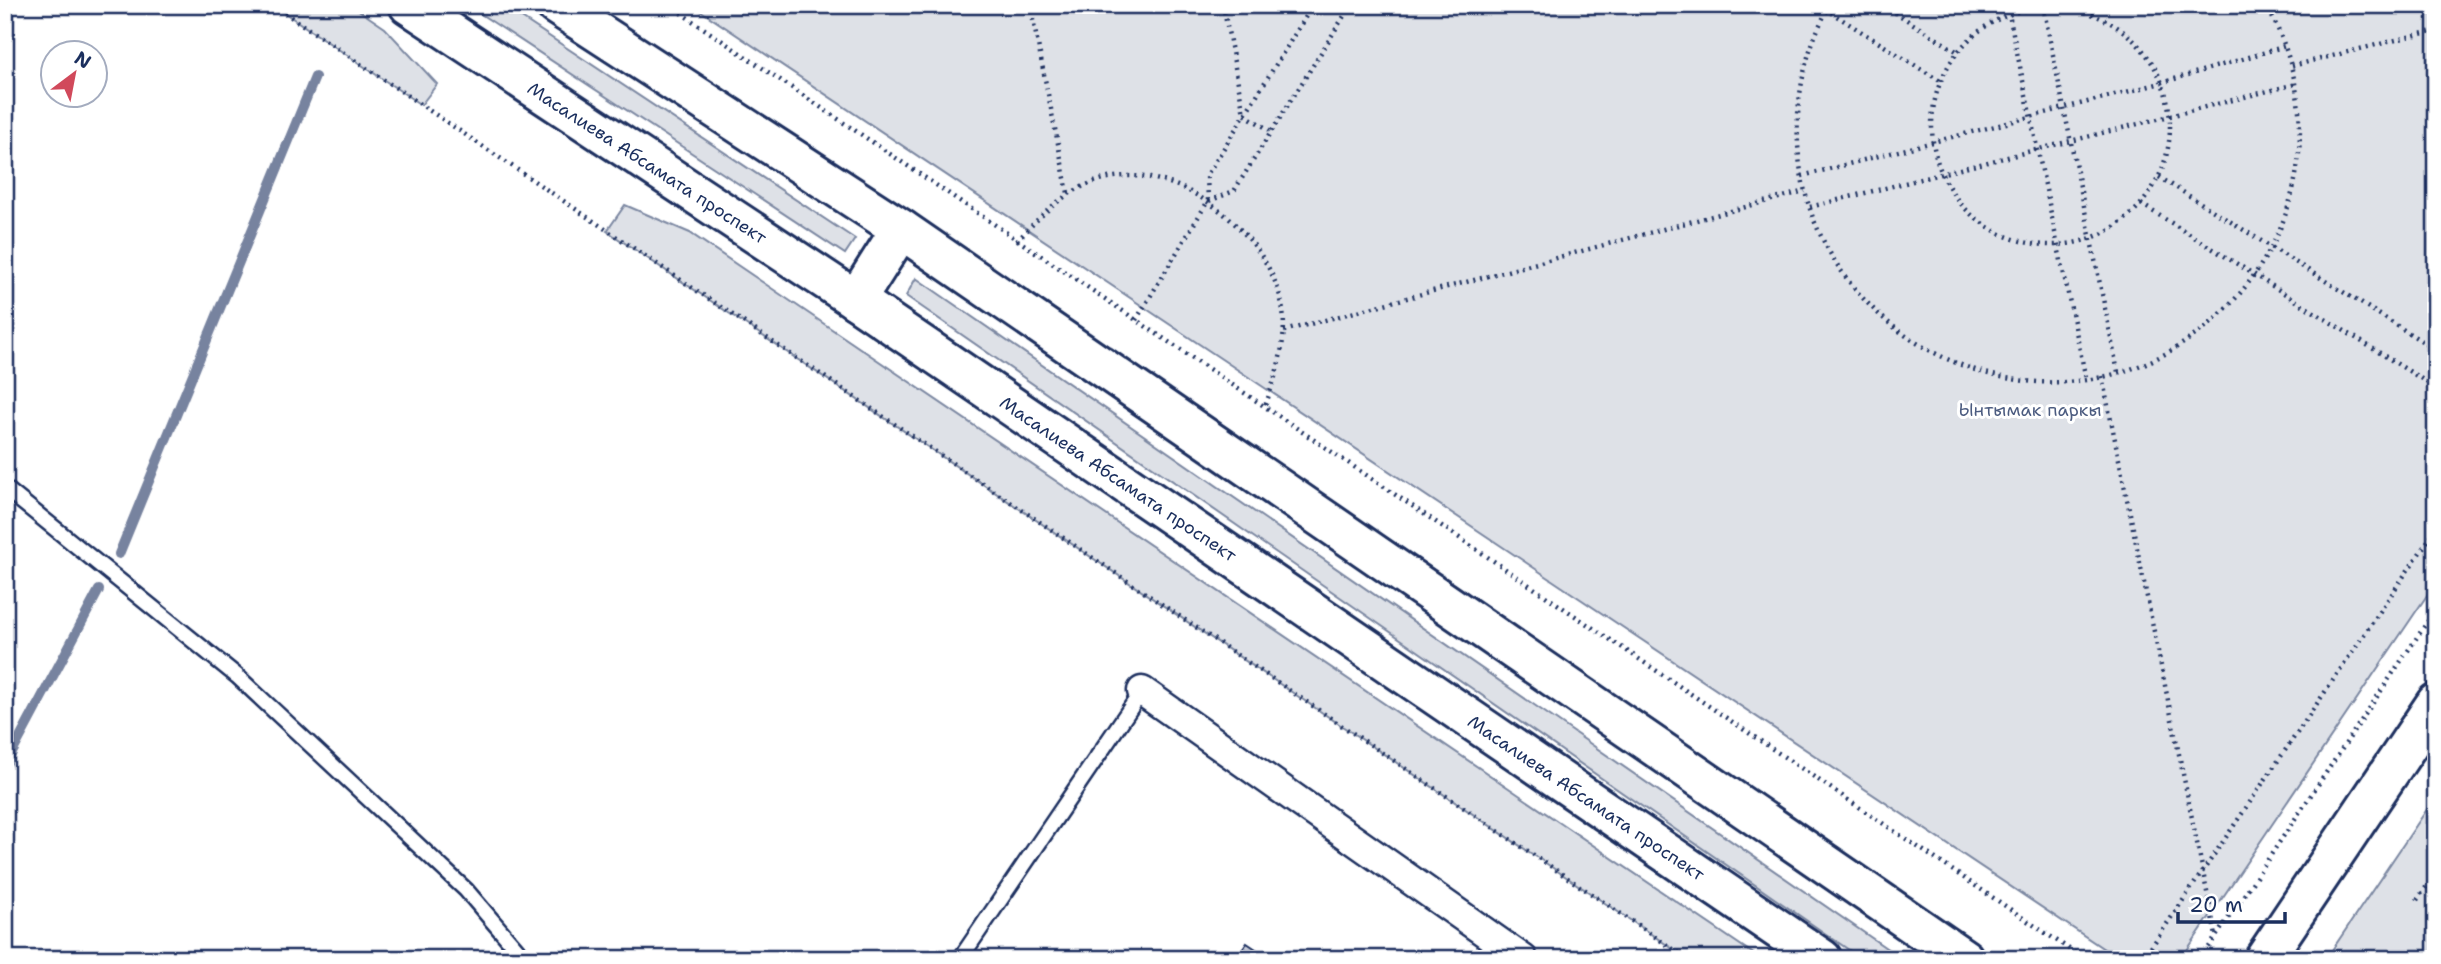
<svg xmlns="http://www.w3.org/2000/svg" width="2441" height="964" font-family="'Shantell Sans',sans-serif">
	<rect width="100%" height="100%" fill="#fff"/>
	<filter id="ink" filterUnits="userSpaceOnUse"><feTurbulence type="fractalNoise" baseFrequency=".0143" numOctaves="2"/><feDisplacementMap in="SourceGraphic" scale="14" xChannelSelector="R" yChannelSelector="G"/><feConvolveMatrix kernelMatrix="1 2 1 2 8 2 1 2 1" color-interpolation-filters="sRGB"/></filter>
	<g filter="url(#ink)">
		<g fill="#dee1e7" stroke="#7c88a2" stroke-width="2">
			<path d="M273,5h78l34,23 52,56 -16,21z"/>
			<path d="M467,5h35l353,234 -10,15z"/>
			<path d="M692,5h1744v577l-255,377h-62z"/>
			<path d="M625,205l65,28 1071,726h-73l-1081,-728z"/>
			<path d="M916,278l986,681h-40l-956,-663z"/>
			<path d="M2436,796v163h-110z"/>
		</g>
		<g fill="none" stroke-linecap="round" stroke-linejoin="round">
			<g stroke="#77839f" stroke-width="10">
				<path d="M119,554l196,-477"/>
				<path d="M5,766l94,-176"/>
			</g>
		</g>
		<path fill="#caceda" stroke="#1b2f5e" stroke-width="2" d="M1247,943l24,16h-35z"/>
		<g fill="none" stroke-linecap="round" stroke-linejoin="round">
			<g stroke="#1b2f5e" stroke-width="19">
				<g id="service">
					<path d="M5,488l232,188 229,214 59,69"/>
					<path d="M960,959l182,-268"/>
				</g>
			</g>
			<g stroke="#1b2f5e" stroke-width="33">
				<path id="minor" d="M1142,691l381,268"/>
			</g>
			<g stroke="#1b2f5e" stroke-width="44">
				<path id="secondary" d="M2264,959l172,-256"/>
			</g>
			<g stroke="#1b2f5e" stroke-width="44">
				<g id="primary">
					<path d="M409,5l447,295 966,659"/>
					<path d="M556,5l345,224 1063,730"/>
					<path d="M856,300l45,-71"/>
				</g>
			</g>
			<g stroke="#1b2f5e" stroke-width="4.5" stroke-dasharray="2 5" stroke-linecap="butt">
				<path d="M273,5l1415,954"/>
				<path d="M669,5l1415,954"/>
				<path d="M1030,5l38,188"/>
				<path d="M1223,5l21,109 27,17"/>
				<path d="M1819,5l121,76"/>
				<path d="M1830,5c-36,63 -42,142 -18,210 22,58 64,107 119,136 223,119 458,-123 335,-346"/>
				<path d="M1883,5l75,47"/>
				<path d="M2007,5l79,374"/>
				<path d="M2043,6l75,366"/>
				<circle cx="2051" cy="126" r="119"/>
				<path d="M2292,66l144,-36"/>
				<path d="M1802,176l359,-93 125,-37"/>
				<path d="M2159,177l277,173"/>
				<path d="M1209,201l25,-10 117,-186"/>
				<path d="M2141,204l295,184"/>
				<path d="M1810,207l486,-123"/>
				<path d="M1017,241c24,-26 46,-49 80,-60 79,-26 176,54 186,130 4,31 -7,66 -18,95"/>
				<path d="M1136,320l72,-119 -1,-26 106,-170"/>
				<path d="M1284,331l521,-140"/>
				<path d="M2102,376l114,560"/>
				<path d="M2417,900l19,-27"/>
				<path d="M2143,959l293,-430"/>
				<path d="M2201,959l235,-350"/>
			</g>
			<use href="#service" stroke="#fff" stroke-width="14"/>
			<use href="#minor" stroke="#fff" stroke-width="28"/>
			<use href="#secondary" stroke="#fff" stroke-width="38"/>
			<use href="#primary" stroke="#fff" stroke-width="38"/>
		</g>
	</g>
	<g text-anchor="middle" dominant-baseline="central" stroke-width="6" stroke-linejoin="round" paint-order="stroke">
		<g font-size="18" fill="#1b2f5e" stroke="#fff">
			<text transform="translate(647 163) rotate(33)">Масалиева Абсамата проспект</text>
			<text transform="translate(1118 479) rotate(34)">Масалиева Абсамата проспект</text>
			<text transform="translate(1586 798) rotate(34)">Масалиева Абсамата проспект</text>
		</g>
		<g font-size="18" fill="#4c5c80" stroke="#fff">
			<text x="2030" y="410">Ынтымак паркы</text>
		</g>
	</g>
	<rect width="2441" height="964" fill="none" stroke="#fff" stroke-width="28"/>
	<rect x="14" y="14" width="2413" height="936" fill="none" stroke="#1b2f5e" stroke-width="2.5" filter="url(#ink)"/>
	<g transform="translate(74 74) rotate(32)"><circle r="33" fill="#ffffff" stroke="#a4acbf" stroke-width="2"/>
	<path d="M0-5L12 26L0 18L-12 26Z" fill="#d1495b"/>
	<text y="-10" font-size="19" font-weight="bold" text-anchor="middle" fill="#1b2f5e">N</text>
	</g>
	<path d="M2178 912v10h107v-10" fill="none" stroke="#1b2f5e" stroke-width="3.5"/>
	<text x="2189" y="912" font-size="21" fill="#1b2f5e" stroke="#ffffff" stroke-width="5" paint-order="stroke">20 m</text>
</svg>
